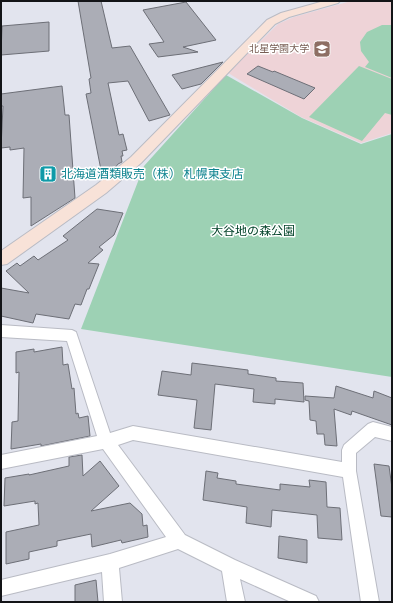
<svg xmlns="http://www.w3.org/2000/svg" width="393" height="603" font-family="'Source Sans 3','Noto Sans JP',sans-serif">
	<rect width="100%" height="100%" fill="#e2e4ee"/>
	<path fill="#eed3d7" d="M351,1h41v132l-31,10 -60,-26 -73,-44 50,-49 16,-7z"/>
	<g fill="#9dd1b4">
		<path d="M382,25h10v53l-27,-11 4,-5 -8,-11 -1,-9 7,-10z"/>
		<path d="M359,66l33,13v36l-7,-2 -23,28 -53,-24z"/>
		<path d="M226,75l76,43 59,26 31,-10v243l-311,-48 63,-163z"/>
	</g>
	<g fill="#abadb6" stroke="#6d6f77">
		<path d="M78,1h23l11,47 18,-2 40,69 -21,6 -21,-40 -20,2 11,52 4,-1 4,16 -5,1 1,5h-2l1,6 -4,2 -3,4 -14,2 -15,-76 5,-1 -2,-14 2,-1z"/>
		<path d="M186,2l30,38 -33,7 15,5 -40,5 -9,-13 15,-2 -21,-32z"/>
		<path d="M49,22v29l-48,4 1,-29z"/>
		<path d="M223,62l-22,22 -19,5 -10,-14z"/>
		<path d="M258,66l15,6 1,-1 41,17 -11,11 -57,-25z"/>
		<path d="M62,86l3,29h4l6,83 -44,28v-29l-8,1 1,-50 -14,2v-3l-9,1 2,-42h-2v-12z"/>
		<path d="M97,209l26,4 -9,22 -15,12 4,3 -15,13 11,1 -10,25h-2l-6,16 -6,-1 -6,15 -33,-5 -3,9 -32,-7v-28l28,5 -23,-22 11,-8 3,3 14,-10 4,4 30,-20 -5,-4z"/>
		<path d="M62,347l1,18 5,-1 4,25 2,-1 2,26 2,-1 1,5 9,-2 2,20 -49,10v-2l-30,5 1,-27 6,-1 1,-49 -3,1v-21l18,-3v3z"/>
		<path d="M192,363l56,7v4l28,4v3l27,2 1,19 -29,-3v5l-22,-2 1,-13 -39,-5 -4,46 -17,-2 3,-28 -39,-5 4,-24 29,4z"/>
		<path d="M336,386l37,12 1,-7 18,7v27l-40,-14 -1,4 -17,-6 3,37 -12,-1 -1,-11h-7l-1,-13 -6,-1 -1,-19 -4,-1v-4l29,2z"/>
		<path d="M82,455l1,21 17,-15 19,25 -28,25 39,-8 12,11 1,12 4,-1 1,12 -26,6 -1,-3 -29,7 -1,-13 -34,7v5l-28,6v7l-23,5v-32l33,-7 -1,-22 -3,1v-3l-31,5 1,-28 24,-4v1l40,-9v-9z"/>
		<path d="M374,464l15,2 3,22v29l-11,-1z"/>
		<path d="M206,471l12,2 -1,5 19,3v3l44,6v-6l30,3 -1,-7 17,2 1,25 13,1 2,32 -24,-2 -1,-23 -45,-5 -1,17 -25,-4 1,-16 -44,-7z"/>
		<path d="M279,536l28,4v23l-29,-5z"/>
		<path d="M96,580l2,22h-23v-17z"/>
	</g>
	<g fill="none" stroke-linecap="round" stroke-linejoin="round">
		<g stroke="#b9bbc4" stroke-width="2">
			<path id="street" d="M1,325l71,5 4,2 34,101 23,-7 209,36v-12l2,-5 24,-21 5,-2 19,5v14l-17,-4 -19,16v18l23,131h-18l-18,-125 -210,-37 -15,5 67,90 50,25 81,36 3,6h-28l-51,-23 5,23h-18l-5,-31 -44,-22 -59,19 3,34h-18l-2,-30 -101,24v-16l109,-26 56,-17 -63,-88 -102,20v-14l96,-19 -30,-95 -66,-4z"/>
		</g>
		<g stroke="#b9bbc4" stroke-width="2">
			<path id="secondary" d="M324,1h16l-2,2 -49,14 -14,7 -134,139 -35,30 -99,71 -6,1v-14l95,-66 35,-28 136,-137 14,-7z"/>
		</g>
		<use href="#street" fill="#fff" fill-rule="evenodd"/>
		<use href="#secondary" fill="#f8e2d8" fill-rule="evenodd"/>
	</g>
	<defs>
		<g id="university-square" transform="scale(0.9)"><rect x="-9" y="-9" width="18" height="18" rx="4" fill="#8d6e63" stroke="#fff"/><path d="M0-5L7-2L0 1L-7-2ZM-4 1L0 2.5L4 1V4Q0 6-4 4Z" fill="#fff"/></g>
		<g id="building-square" transform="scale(0.9)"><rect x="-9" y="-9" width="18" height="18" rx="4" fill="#0f9aa8" stroke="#fff"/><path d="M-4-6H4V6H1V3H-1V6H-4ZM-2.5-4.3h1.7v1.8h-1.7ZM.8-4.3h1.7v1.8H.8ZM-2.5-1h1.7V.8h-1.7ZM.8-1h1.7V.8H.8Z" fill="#fff"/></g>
	</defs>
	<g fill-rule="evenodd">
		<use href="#university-square" x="322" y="49"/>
		<use href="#building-square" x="48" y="174"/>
	</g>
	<g text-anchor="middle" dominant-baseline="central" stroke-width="3" stroke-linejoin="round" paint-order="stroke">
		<g font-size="10" fill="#785e54" stroke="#fff" text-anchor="end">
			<text x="309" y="49">北星学園大学</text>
		</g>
		<g font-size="12" fill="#0d838f" stroke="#fff" text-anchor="start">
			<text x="61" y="174">北海道酒類販売（株） 札幌東支店</text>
		</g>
		<g font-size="12" fill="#024329" stroke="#fff">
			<text x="253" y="231">大谷地の森公園</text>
		</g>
	</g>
	<rect width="393" height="603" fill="none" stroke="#131417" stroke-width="4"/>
</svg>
